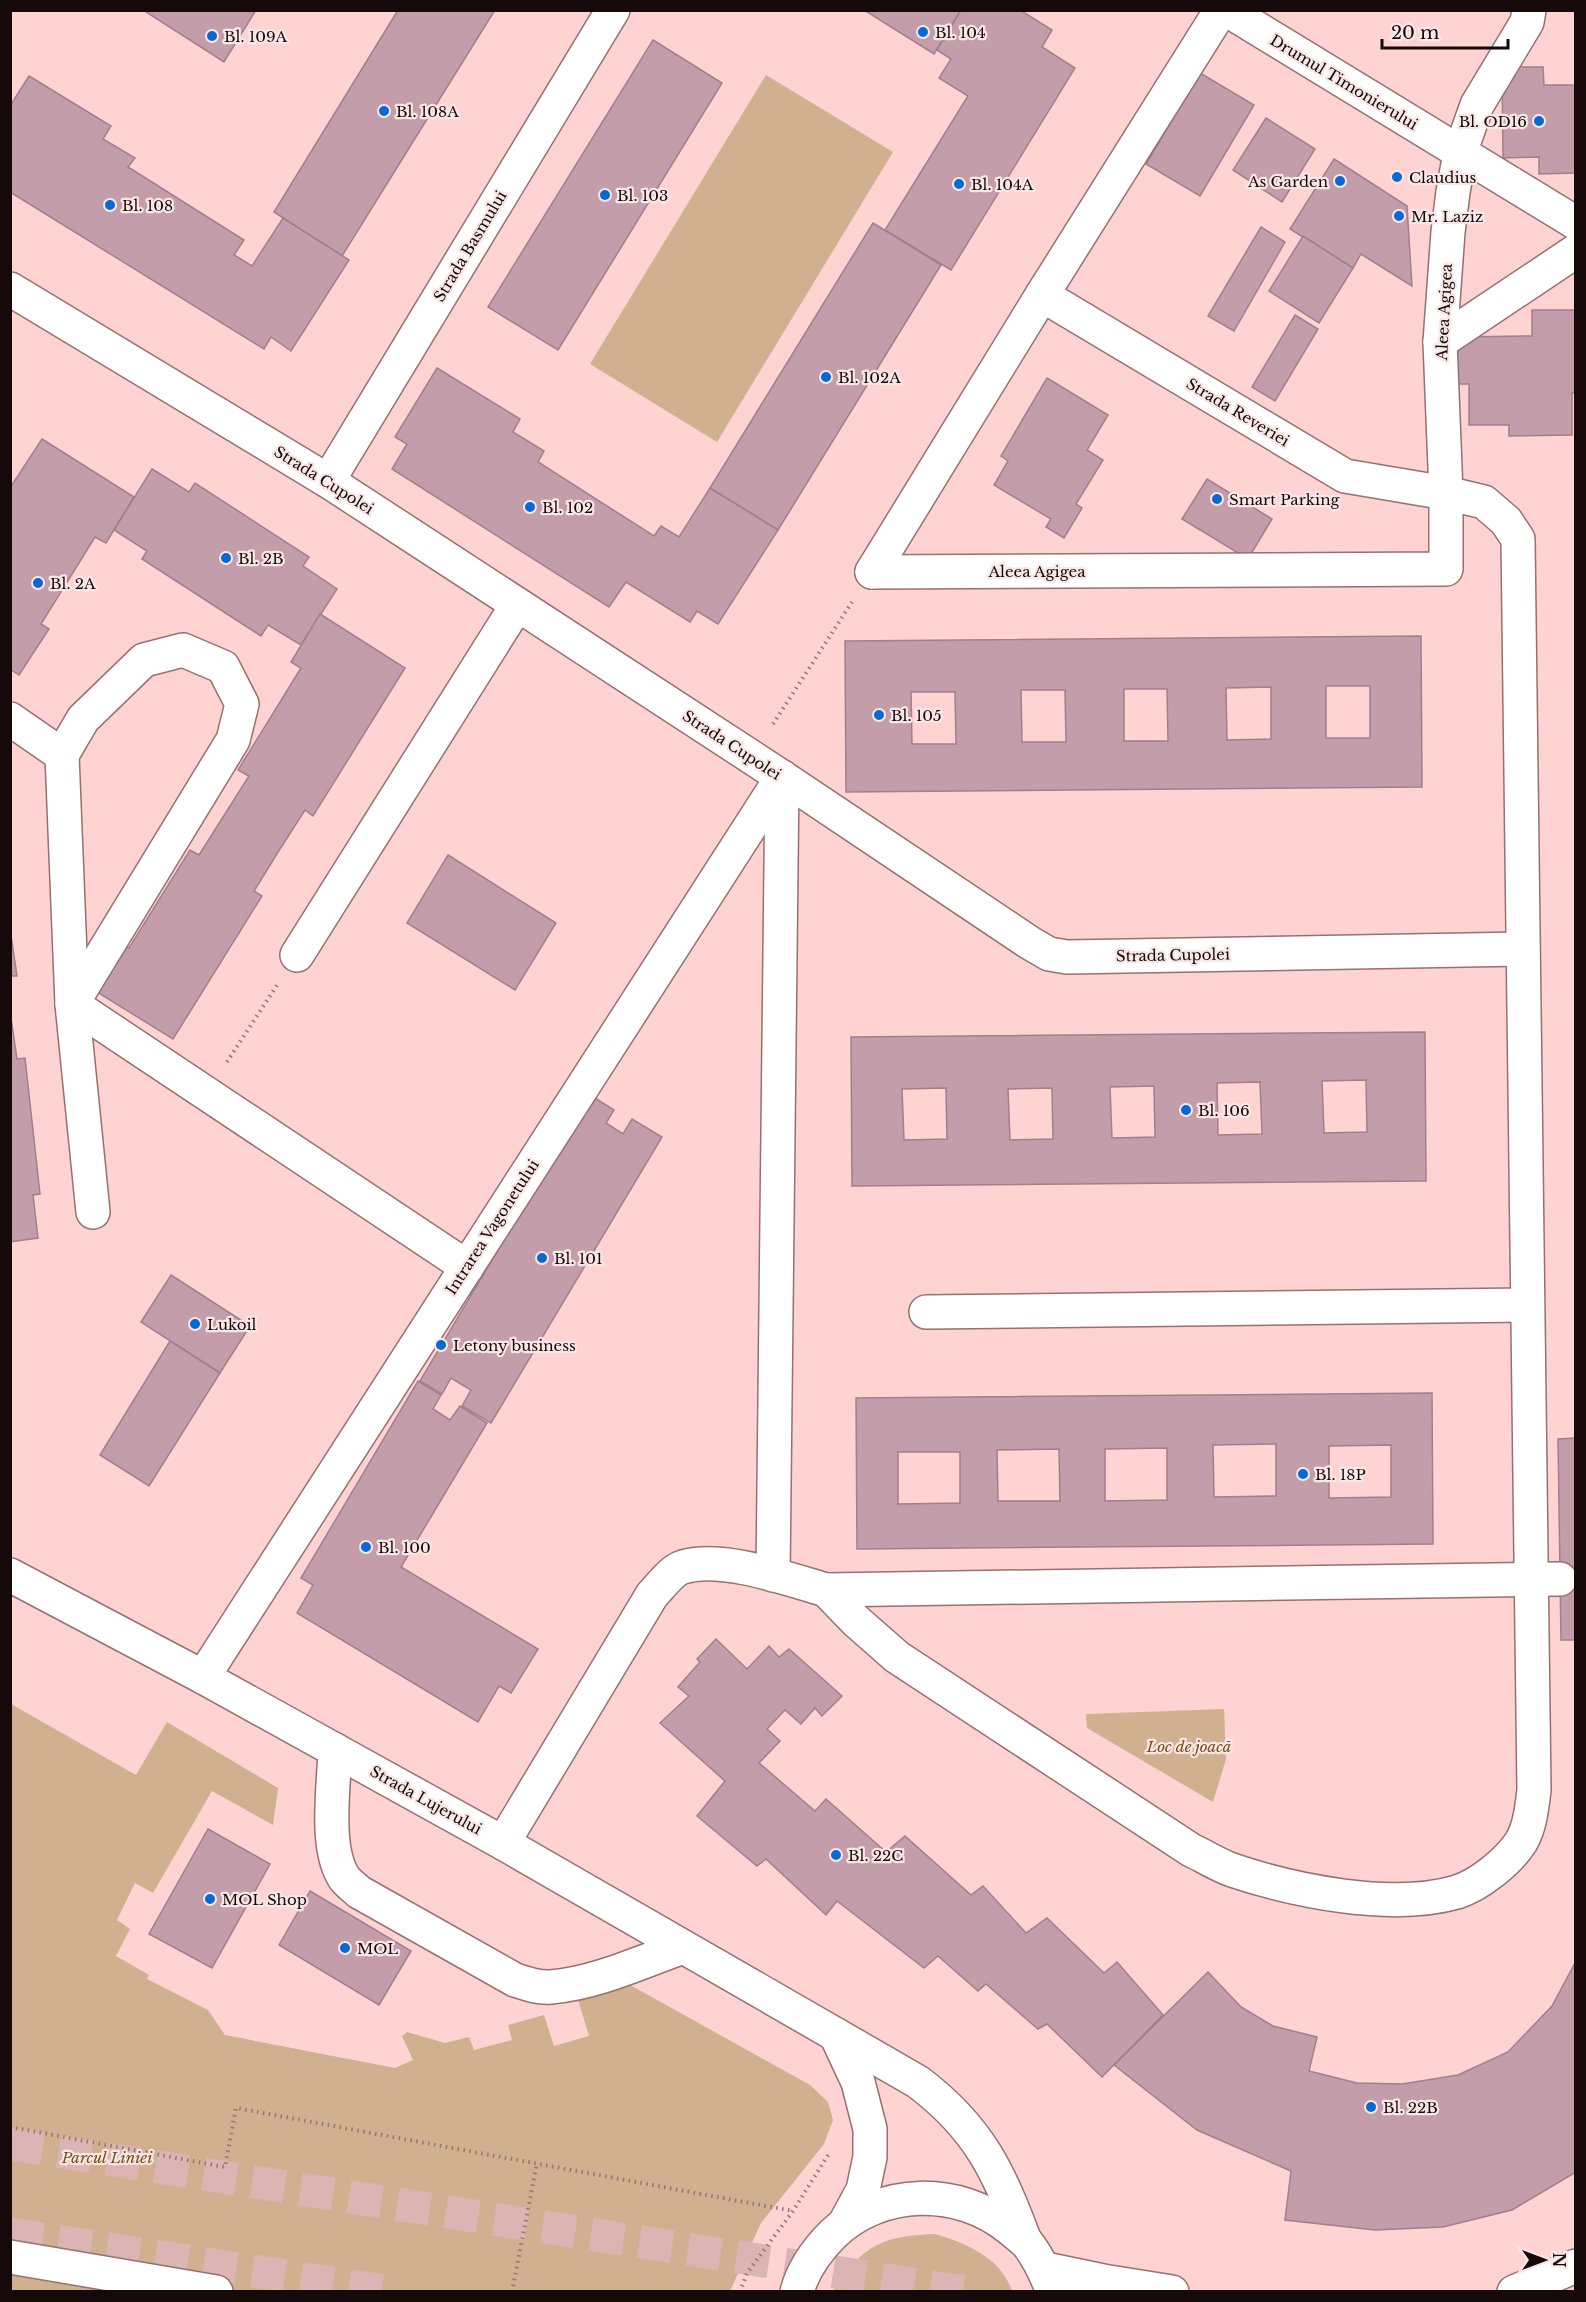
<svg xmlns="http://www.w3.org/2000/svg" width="1586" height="2302" font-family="'Libre Baskerville',serif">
	<rect width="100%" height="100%" fill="#fed3d2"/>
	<g fill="#d0b08e">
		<path d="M766,75l127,77 -176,290 -127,-78z"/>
		<path d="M10,1700l1,4 125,71 31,-53 111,66 -5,37 -61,-34 -59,102 -18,-10 -18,37 13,9 -14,27 33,19 -2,4 61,31 17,25 170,33 18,-8 -11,-24 5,-4 38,11 24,-6 5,13 38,-10 -4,-15 36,-10 10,31 35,-10 -12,-40 46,-15 187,104 18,17 5,18 -9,24 -63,79 -31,68h-719z"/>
		<path d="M1224,1709l2,50 -13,43 -126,-74 -1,-14z"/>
		<path d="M935,2234c31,9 66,24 77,57h-179c29,-45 48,-55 102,-57z"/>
	</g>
	<g fill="#c49dab" stroke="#a37e8c" stroke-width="1.5" fill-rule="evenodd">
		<path d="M143,10h113l-32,52z"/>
		<path d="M398,10h97l-153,246 -68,-44z"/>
		<path d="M864,10h97l-27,44z"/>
		<path d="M961,10h59l32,20 -10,17 33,21 -124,202 -66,-40 83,-134 -29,-18 12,-19 -14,-9z"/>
		<path d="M653,40l69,43 -164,267 -70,-43z"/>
		<path d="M1502,67h41l1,18h32v88l-37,1v-17l-36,1z"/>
		<path d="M1200,73l54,32 -54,91 -54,-32z"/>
		<path d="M29,76l82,50 -8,13 32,19 -7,9 116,73 -10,15 18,11 31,-48 66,42 -58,91 -20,-14 -7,12 -254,-157v-86z"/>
		<path d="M1266,118l49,31 -33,53 -49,-32z"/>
		<path d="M1334,159l73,47 5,80 -51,-32 -8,14 -63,-39z"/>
		<path d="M873,223l68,42 -163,265 -68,-42z"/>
		<path d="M1261,227l24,15 -51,89 -26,-15z"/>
		<path d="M1303,236l50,32 -34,55 -50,-32z"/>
		<path d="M1532,310h44v83h-4v42l-63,1v-11h-40v-41h-13v-47l76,-1z"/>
		<path d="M1295,315l23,14 -43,72 -23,-14z"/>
		<path d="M437,368l83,51 -7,13 31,19 -6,11 116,74 7,-10 18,11 31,-49 68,42 -60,94 -21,-13 -7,11 -64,-40 -17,25 -217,-138 15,-25 -12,-7z"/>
		<path d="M1047,378l61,37 -21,35 16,10 -27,44 6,4 -18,30 -18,-11 5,-8 -57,-34 14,-24 -7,-5z"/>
		<path d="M42,439l92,58 -28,46 -11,-6 -54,87 8,5 -30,46 -9,-6v-181z"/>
		<path d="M152,469l37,23 6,-9 114,74 -6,9 34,23 -36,56 -33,-20 -7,11 -119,-77 5,-8 -33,-21z"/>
		<path d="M1207,479l65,40 -24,40 -66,-40z"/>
		<path d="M320,614l85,54 -92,148 -8,-6 -25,39 -26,42 8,5 -89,143 -84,-52 29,-46 11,7 61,-98 9,5 50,-79 -11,-6 63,-102 -10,-6z"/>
		<path d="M1421,636l1,151 -576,5 -1,-151zM1326,686h44v52h-44zM1271,687v52l-44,1 -1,-52zM1124,689h43l1,52h-44zM1021,690h44l1,52h-44zM911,692h44l1,52h-44z"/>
		<path d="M448,855l108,68 -41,67 -108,-67z"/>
		<path d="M10,928l7,48h-7z"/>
		<path d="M10,1011l7,48 8,-1 15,136 -7,1 5,43 -28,4z"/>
		<path d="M1425,1032l1,149 -574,5 -1,-149zM1366,1080l1,52 -43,1 -2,-52zM1260,1082l2,52 -44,1 -1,-52zM1154,1086l1,51 -43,1 -2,-51zM946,1088l1,51 -43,1 -2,-51zM1052,1088l1,51 -43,1 -2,-51z"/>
		<path d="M590,1095l24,15 -8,13 17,11 9,-15 30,18 -171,286 -29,-17 9,-16 -20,-12 -9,16 -22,-13z"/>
		<path d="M171,1275l79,51 -30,47 -79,-51z"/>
		<path d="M170,1341l50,32 -71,113 -49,-31z"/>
		<path d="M418,1381l23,14 -8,14 17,11 10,-14 27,17 -86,144 137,82 -27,44 -12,-7 -21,36 -181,-109 16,-28 -12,-7z"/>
		<path d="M1432,1393l1,151 -576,5 -1,-151zM1276,1444v52l-62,1 -1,-52zM1391,1445v52l-62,1v-52zM1167,1448v52l-62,1v-52zM1059,1449l1,52h-62l-1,-51zM898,1452h62v51l-62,1z"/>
		<path d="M1576,1438v202h-15l-3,-201z"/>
		<path d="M716,1639l31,30 22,-23 10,11 10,-8 53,47 -20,20 -7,-8 -14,16 -16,-14 -18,19 13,12 -21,22 56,48 11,-12 60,53 19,-16 66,59 12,-9 43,47 21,-15 57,55 13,-11 46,53 -61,62 -55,-53 -9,5 -52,-45 -8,7 -40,-35 -14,12 -87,-67 -11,14 -60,-56 -9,7 -60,-50 28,-35 -65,-58 29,-27 -11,-9 22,-25 -3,-3z"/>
		<path d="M208,1829l62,35 -58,104 -63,-34z"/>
		<path d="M310,1891l101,60 -32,54 -100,-60z"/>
		<path d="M1576,1961v211l-64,38 -69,17 -68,3 -90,-10 6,-49 -94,-41 -83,-65 94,-93 33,35 32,19 44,11 -8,34 48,12 45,1 56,-9 50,-23 44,-46z"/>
	</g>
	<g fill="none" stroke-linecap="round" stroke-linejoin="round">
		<g stroke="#dbb5b4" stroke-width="33" stroke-dasharray="33 16" stroke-linecap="butt">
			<path d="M10,2144l954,148"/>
			<path d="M10,2234l381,58"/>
		</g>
		<g stroke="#977070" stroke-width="36">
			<g id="minor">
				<path d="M1227,10l349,213"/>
				<path d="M10,289l318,192 454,296 248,166 19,11 18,3 455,-8"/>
				<path d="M1440,342l136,-91"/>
				<path d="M328,481l285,-471"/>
				<path d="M872,572l574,-3v-76l-6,-151 8,-110 5,-40 7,-39 17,-48 50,-83 2,-12"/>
				<path d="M872,572l170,-277 179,-285"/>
				<path d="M10,719l52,36 10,249 21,208"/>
				<path d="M62,755l21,-36 61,-59 39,-10 40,17 19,37 -9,36 -161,264 395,263"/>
				<path d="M297,955l220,-350"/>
				<path d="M926,1312l601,-7"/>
				<path d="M10,1575l193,102 300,166 415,239c61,46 81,90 107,159"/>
				<path d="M773,1575l9,-798"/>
				<path d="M826,1590l30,31 41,36 294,193c13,6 27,15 41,20 62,21 160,41 225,22 22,-7 51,-30 64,-50 9,-15 11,-35 13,-52l-16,-1251 -12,-18 -22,-19 -38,-9 -101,-17 -303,-181"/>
				<path d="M203,1677l579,-900"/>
				<path d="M335,1750c-1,35 -11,100 10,129 4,5 10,9 14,13l156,88c12,4 23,8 36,7 45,-4 90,-25 132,-40"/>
				<path d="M503,1843l149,-248c8,-8 20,-25 31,-28 38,-12 105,12 143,23l734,-11"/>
				<path d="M836,2035l22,47 12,47v28l-7,33 -18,33"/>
				<path d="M10,2257l206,35"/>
				<path d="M1045,2269l58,12 69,11"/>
				<path d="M797,2292c6,-23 20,-42 36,-58 48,-46 125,-47 176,-6 6,5 13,10 18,15 12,15 19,31 26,49"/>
				<path d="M1514,2292l62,-26"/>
			</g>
		</g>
		<g stroke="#947676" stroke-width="4" stroke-dasharray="1.5 4.5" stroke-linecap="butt">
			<path d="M773,724l79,-122"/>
			<path d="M227,1062l50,-77"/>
			<path d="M10,2127l215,40 11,-59 557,103"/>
			<path d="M512,2292l25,-129"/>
			<path d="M740,2292l7,-19 46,-62 37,-59"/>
		</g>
		<use href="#minor" stroke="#fff" stroke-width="33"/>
	</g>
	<g fill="#0969d2" stroke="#f9e7e7" stroke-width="2">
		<circle cx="923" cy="32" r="6"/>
		<circle cx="212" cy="36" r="6"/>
		<circle cx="384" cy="111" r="6"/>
		<circle cx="1539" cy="121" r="6"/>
		<circle cx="1397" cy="177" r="6"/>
		<circle cx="1340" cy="181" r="6"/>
		<circle cx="959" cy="184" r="6"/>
		<circle cx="605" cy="195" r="6"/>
		<circle cx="110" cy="205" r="6"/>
		<circle cx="1399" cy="216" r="6"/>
		<circle cx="826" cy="377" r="6"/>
		<circle cx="1217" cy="499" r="6"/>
		<circle cx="530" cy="507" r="6"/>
		<circle cx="226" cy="558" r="6"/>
		<circle cx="38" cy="583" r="6"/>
		<circle cx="879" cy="715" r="6"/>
		<circle cx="1186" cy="1110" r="6"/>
		<circle cx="542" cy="1258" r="6"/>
		<circle cx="195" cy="1324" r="6"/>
		<circle cx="441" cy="1345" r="6"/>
		<circle cx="1303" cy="1474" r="6"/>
		<circle cx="366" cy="1547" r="6"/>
		<circle cx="836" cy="1855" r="6"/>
		<circle cx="210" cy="1899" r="6"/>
		<circle cx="345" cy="1948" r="6"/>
		<circle cx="1371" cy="2107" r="6"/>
	</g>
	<g text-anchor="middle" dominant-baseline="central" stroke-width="4.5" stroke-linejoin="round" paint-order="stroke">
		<g font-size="15" fill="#160909" stroke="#f9e7e7" text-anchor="start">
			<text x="935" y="32">Bl. 104</text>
			<text x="224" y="36">Bl. 109A</text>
			<text x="396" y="111">Bl. 108A</text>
			<text x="1527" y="121" text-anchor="end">Bl. OD16</text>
			<text x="1409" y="177">Claudius</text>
			<text x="1328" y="181" text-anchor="end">As Garden</text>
			<text x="971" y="184">Bl. 104A</text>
			<text x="617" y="195">Bl. 103</text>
			<text x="122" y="205">Bl. 108</text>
			<text x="1411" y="216">Mr. Laziz</text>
			<text x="838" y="377">Bl. 102A</text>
			<text x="1229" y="499">Smart Parking</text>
			<text x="542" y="507">Bl. 102</text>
			<text x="238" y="558">Bl. 2B</text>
			<text x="50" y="583">Bl. 2A</text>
			<text x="891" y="715">Bl. 105</text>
			<text x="1198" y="1110">Bl. 106</text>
			<text x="554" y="1258">Bl. 101</text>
			<text x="207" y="1324">Lukoil</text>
			<text x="453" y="1345">Letony business</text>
			<text x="1315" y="1474">Bl. 18P</text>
			<text x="378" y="1547">Bl. 100</text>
			<text x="848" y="1855">Bl. 22C</text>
			<text x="222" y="1899">MOL Shop</text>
			<text x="357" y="1948">MOL</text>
			<text x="1383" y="2107">Bl. 22B</text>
		</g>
		<g font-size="15" fill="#160909" stroke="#f9e7e7">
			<text transform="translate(1344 82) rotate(31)">Drumul Timonierului</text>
			<text transform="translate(470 246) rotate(-59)">Strada Basmului</text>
			<text transform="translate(1444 312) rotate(-87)">Aleea Agigea</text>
			<text transform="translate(1238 412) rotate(31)">Strada Reveriei</text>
			<text transform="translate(324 480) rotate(32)">Strada Cupolei</text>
			<text x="1037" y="571">Aleea Agigea</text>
			<text transform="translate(732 745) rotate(33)">Strada Cupolei</text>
			<text transform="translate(1173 955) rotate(-1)">Strada Cupolei</text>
			<text transform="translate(492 1227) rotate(-57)">Intrarea Vagonetului</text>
			<text transform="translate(426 1800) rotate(29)">Strada Lujerului</text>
		</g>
		<g font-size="15" font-style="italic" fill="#7a4d10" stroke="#f9e7e7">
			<text x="1189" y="1746">Loc de joacă</text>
			<text x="107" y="2157">Parcul Liniei</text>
		</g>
	</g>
	<rect width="1586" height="2302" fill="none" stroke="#160909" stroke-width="24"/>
	<g transform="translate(1544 2260) rotate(90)" stroke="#f9e7e7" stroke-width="4.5" paint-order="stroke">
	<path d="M0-4.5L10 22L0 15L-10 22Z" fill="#160909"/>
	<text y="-9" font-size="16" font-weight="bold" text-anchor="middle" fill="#160909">N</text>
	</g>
	<path d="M1382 39v9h126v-9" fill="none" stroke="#160909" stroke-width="3"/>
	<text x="1391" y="39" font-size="18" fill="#160909" stroke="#f9e7e7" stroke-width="4.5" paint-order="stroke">20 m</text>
</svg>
